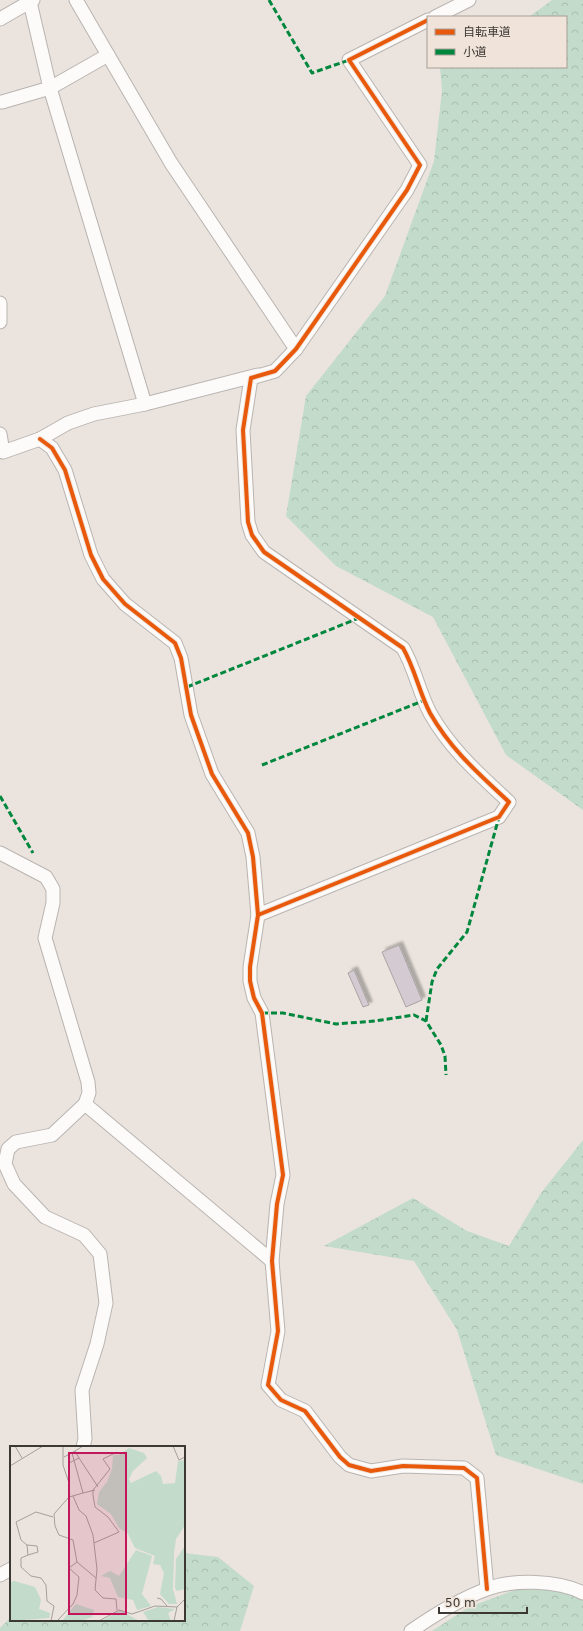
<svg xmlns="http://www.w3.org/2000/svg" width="583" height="1631" font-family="'DejaVu Sans','Noto Sans JP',sans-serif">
	<defs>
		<pattern id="forest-crowns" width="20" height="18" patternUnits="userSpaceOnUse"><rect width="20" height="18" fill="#c2dbcb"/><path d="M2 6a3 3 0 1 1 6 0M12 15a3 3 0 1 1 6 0" fill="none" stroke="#a8bdaf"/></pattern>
		<filter id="shadow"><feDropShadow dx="3.5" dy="-3.5" stdDeviation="1" flood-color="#0004"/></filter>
	</defs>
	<rect width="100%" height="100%" fill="#ebe4de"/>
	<g fill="url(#forest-crowns)">
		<path d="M552,0h31v810l-77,-55 -73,-138 -97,-51 -50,-50 20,-120 79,-100 49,-135 8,-70 -2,-24h126v-50h-37z"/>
		<path d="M583,1140v344l-87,-29 -39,-125 -43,-69 -90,-15 89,-48 54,33 42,15 32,-53z"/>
		<path d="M184,1553l34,4 36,29 -14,45h-240v-3l11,-11v3h173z"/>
		<path d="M523,1587l45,4 15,9v31h-151l37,-24z"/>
	</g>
	<g fill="#d3cad2" stroke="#a8a4a3" filter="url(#shadow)">
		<path d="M399,945l23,55 -16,7 -24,-55z"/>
		<path d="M354,970l15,35 -6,2 -15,-34z"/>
	</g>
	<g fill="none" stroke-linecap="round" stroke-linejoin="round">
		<g stroke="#b9b4b0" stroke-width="15">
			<g id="minor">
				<path d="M435,17l34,-17"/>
				<path d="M0,19l33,-19"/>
				<path d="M108,55l63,108 125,186"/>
				<path d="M2,102l48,-14 58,-33 -32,-55"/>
				<path d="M0,303v19"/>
				<path d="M145,404l113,-29"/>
				<path d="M0,434l3,18 37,-13 28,-16 26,-9 51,-10 -95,-316 -20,-86"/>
				<path d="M40,439l12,9 13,22 26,85 12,24 22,25 50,39 6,15 10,57 21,59 36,59 5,24 5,58 -8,52v14l4,17 8,15 21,162 -6,29 -5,57 6,70 -10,54 13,15 24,11 35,46 9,8 22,6 32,-5 61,2 13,10 10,111"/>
				<path d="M0,853l46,24 7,12v14l-8,35 43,144 1,11 -4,11 -33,31 -36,7 -8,7 -3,15 9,20 31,33 39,18 16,19 6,49 -9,41 -15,46 3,49 -2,8"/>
				<path d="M258,915l241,-98 10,-15c-30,-28 -58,-52 -79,-89 -11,-21 -15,-44 -27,-65l-139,-96 -12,-17 -4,-13 -5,-92 8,-52 24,-7 21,-22 111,-159 13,-25 -71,-105 79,-40"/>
				<path d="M85,1104l187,157"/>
				<path d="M0,1575l11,-6"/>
				<path d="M411,1631c23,-16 49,-32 76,-42 26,-10 71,-9 96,4"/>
			</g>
		</g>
		<use href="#minor" stroke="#fcfbfa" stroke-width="13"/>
		<g stroke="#00873e" stroke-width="3" stroke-dasharray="6 3" stroke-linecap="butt">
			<path d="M269,0l43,73 37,-13"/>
			<path d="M187,687l172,-69"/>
			<path d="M262,765l163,-65"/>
			<path d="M0,796l33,57"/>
			<path d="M262,1013h21l53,11 39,-3 39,-6 12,6 15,24 4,11 1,19"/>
			<path d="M426,1021l6,-39 5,-13 30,-37 32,-115"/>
		</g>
		<g stroke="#f0e3d9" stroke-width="6">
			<g id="cycleway">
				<path d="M40,439l12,9 13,22 26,85 12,24 22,25 50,39 6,15 10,57 21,59 36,59 5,24 5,58 -8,52v14l4,17 8,15 21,162 -6,29 -5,57 6,70 -10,54 13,15 24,11 35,46 9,8 22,6 32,-5 61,2 13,10 10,111"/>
				<path d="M258,915l241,-98 10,-15c-30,-28 -58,-52 -79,-89 -11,-21 -15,-44 -27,-65l-139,-96 -12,-17 -4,-13 -5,-92 8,-52 24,-7 21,-22 111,-159 13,-25 -71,-105 79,-40"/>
			</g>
		</g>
		<use href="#cycleway" stroke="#e8590c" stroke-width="4"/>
	</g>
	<g transform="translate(10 1446)">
		<rect width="175" height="175" fill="#ebe4de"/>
		<path d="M119,2l15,5 3,5 -14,13 -4,8 2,4 25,-12 5,5 2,8 12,-1 3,-22 7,-1v65l-9,14 -2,14 -1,36 4,15h-8l-9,-10 4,-21 -4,-8 -7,-1 2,-8 -20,-8 -7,-14 -9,-6 -8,-14 -14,-10 2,-12 8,-10 5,-13 1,-14h6zM175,100v43l-8,2 -2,-3 1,-29zM126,104l16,6 -10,38 9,12 -14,4 -4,-10 -15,-3 -8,-19 -9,-2 9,-5 9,5zM4,135l21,6 6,13 -2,9 11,4 -1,5 -39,3 1,-39zM66,158l18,6 -2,7 -11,4h-19zM148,161l17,2 -7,4 3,8h-22l-6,-9zM110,164l19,11h-37z" fill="#c2dbcb"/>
		<path fill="none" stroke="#a59f9a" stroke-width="1" d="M5,0l7,12M53,0v19l6,18v14l14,-4 -11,-40M163,0l6,14 6,-3M54,11l11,-6M69,12l19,29M59,17l10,-5 -4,-7 8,-5M0,20l33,-20M73,47l12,-3M63,50l6,14 7,6 7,19 4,34 -2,21 8,8 13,1 1,11M59,51l-15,17 1,12 4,9 14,5 4,22 19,16M84,97l25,-11 -11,-15 -13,-10 -2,-12v-5l17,-21 -7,-10 14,-7M17,99l10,1 1,6 -10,3M147,152l4,1 6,7M41,175l3,-15 -7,-5 -1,-16 -5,-7 -10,-2 -10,-9v-9l7,-3 -1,-10 -6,-5 -5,-18 20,-10 17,5M47,175l16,-17 4,-9 2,-18 -10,-9 8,-6M89,175l20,-11 13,4 23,-8 22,1M164,175l3,-14 8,-8"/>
		<path fill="#c2185b" fill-opacity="0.15" stroke="#c2185b" stroke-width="2" d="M59,7h57v161h-57z"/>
		<rect width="175" height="175" fill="none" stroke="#3c3834" stroke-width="2"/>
	</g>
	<rect x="427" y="16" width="140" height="52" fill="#f0e3d9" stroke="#a89f97"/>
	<rect x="435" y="29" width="20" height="6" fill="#e8590c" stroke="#a89f97"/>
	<text x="463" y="36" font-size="12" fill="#3c3834">自転車道</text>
	<rect x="435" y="49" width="20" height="6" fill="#00873e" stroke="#a89f97"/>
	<text x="463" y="56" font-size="12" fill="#3c3834">小道</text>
	<path d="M439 1607v6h88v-6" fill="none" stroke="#3c3834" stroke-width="2"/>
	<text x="445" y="1607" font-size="12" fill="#3c3834" stroke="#f0e3d9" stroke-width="3" paint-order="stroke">50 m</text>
</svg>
